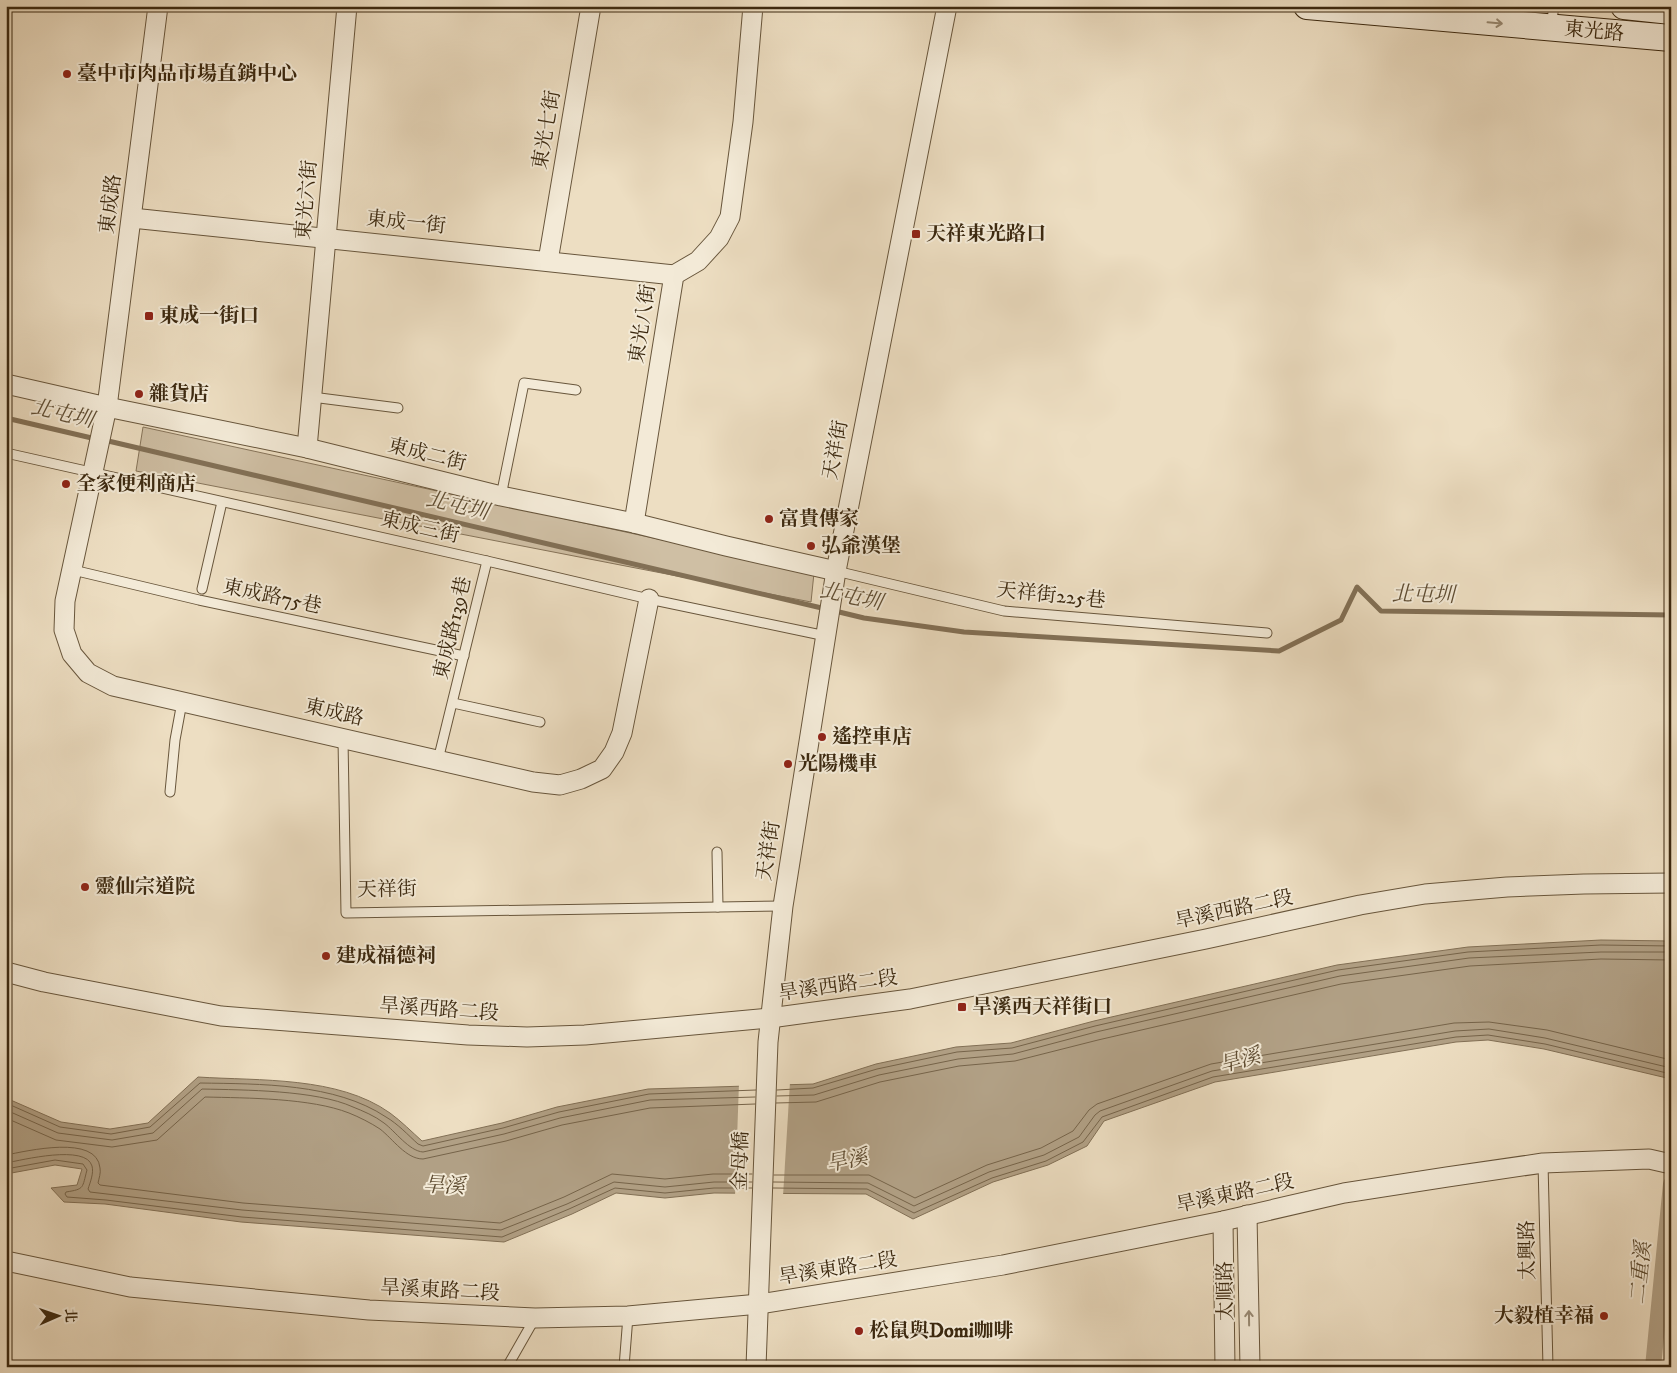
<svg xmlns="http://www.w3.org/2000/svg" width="1677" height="1373" font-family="'IM FELL DW Pica','Noto Serif TC',serif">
	<rect width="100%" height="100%" fill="#eddec2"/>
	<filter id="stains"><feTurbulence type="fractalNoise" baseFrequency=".004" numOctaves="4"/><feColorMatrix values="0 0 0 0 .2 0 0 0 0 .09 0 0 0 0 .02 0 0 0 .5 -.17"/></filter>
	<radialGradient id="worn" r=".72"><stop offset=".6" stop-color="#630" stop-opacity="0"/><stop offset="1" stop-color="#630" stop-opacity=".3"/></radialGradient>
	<path fill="#cfbfa4" stroke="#86745a" d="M143,427l671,146 -3,29 -675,-131z"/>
	<path fill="#b1a085" stroke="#827056" d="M1601,940l70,1v138l-127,-30 -56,-9 -32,2 -241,40 -111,39 -17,25 -39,19 -55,17 -80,37 -47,-25 -152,-1 -49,5 -49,-5 -44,21 -68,28 -263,-20 -136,-18 -41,-2 -13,-14 26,-3 5,-16 -27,-4 -49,9v-76l55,24 49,7 38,-6 50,-46c62,4 140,-1 192,36 11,8 22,19 32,28l80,-18 55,-16 91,-18 165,-5 63,-20 80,-17 55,-4 83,-22 243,-56 131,-18z"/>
	<path fill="#eddec2" d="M790,1082l-7,114h-48l4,-113z"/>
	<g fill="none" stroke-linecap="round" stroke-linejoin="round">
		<g stroke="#76644a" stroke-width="1">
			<path d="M777,1090l36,-2 64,-19 80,-17 55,-4 83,-22 243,-56 130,-18 133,-7 70,1"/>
			<path d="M777,1096l37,-1 65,-20 79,-16 55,-5 83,-22 244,-56 129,-18 132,-6h70"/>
			<path d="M6,1103l54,24 51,7 39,-7 50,-44c60,1 135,0 186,34 12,7 22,18 32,27l5,2 80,-18 56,-16 90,-18 107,-4"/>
			<path d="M776,1103l40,-1 64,-20 79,-16 56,-5 83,-21 243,-56 129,-18 131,-7 70,1"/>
			<path d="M6,1110l52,23 54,7 41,-7 49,-44c42,1 114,1 151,18 10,4 22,9 31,16 11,8 25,28 39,29l81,-18 56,-16 90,-18 105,-3"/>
			<path d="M6,1118l50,22 56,7 45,-7 48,-43c42,1 106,1 144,16 10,4 22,10 31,16 13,10 26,30 43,30l83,-18 56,-16 88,-17 105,-4"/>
			<path d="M6,1155c21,-4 91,-21 94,13 1,5 -1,10 -2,15l2,2 143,18 257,20 64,-26 48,-23 53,5 48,-5h39"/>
			<path d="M6,1163c16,-3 80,-19 86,3 2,7 -2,17 -4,23l2,3 152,18 259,20 66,-26 47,-22 51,5 49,-5h38"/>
			<path d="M6,1169l49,-9 28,4 4,6c-5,18 -2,19 -21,22l-1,2 2,3 39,3 136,17 260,20 67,-28 46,-21 50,5 49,-5h38"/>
			<path d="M774,1175h95l46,23 72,-33 54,-17 32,-17 16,-21 8,-6 114,-40 243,-41 35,-1 58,8 124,30"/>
			<path d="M773,1182l95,1 46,23 75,-34 55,-17 35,-18 16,-22 5,-4 112,-40 243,-40 34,-2 56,9 126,30"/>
			<path d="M773,1188l94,1 47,24 78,-35 54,-17 37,-19 19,-25 111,-40 243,-40 32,-2 57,9 126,30"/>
		</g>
		<g stroke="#827056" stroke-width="5">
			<path d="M6,418l90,21"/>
			<path d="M104,440l722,169"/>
			<path d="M835,611l29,7 100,14 315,19 62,-31 16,-33 24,24 290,4"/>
		</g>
		<path stroke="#b1a085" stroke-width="16" d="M1653,1367l18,-183"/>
		<g stroke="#68563c" stroke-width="11">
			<g id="lane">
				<path d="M1551,26l3,-20"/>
				<path d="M312,397l86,11"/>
				<path d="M6,453l481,108 162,38 177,37"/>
				<path d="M501,496l23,-113 52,7"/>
				<path d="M73,570l126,30 265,56"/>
				<path d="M836,571l168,40 263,22"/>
				<path d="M202,589l20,-87"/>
				<path d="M453,703l87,19"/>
				<path d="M343,739l3,174 437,-7"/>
				<path d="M438,760l49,-199"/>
				<path d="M170,792l5,-52 7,-38"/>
				<path d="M717,852l1,55"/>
				<path d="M1543,1163l5,204"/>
				<path d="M507,1367l28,-49"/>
				<path d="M624,1367l4,-51"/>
			</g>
		</g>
		<g stroke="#68563c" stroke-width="21">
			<g id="street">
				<path d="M158,6l-51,401 -42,194 -1,29 8,24 16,19 25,13 420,96 27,3 21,-6 21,-10 12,-17 8,-19 27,-134"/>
				<path d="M132,218l542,57"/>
				<path d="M548,261l43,-255"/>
				<path d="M6,384l101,23 200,41 194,48 133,27 92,23 110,25"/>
				<path d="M307,448l40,-442"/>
				<path d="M634,523l40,-248 24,-14 21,-23 11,-21 13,-95 10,-116"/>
				<path d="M6,972l38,10 177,34 247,19 59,2 58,-2 185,-17 140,-19 296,-60 154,-34 65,-11 82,-7 77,-3 87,-1"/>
				<path d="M1247,1215l3,152"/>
				<path d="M1223,1221l2,146"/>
				<path d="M6,1261l124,26 239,23 166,8 93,-2 131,-12 244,-39 220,-44 121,-28 103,-16 96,-14 106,-4 22,5"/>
				<path d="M756,1367l12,-325 15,-136 53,-335 111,-565"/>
			</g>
		</g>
		<g stroke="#3c2910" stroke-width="28">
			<g id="secondary">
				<path d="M1307,6l364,32"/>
				<path d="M1624,6l47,5"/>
			</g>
		</g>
		<use href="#lane" stroke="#f3ead7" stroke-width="9"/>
		<use href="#street" stroke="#f3ead7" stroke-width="19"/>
		<use href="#secondary" stroke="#f3ead7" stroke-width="26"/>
	</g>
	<defs><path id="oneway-shaft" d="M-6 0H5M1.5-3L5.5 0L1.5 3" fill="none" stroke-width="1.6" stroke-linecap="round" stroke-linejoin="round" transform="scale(1.25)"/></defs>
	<g stroke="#988a74">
		<use href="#oneway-shaft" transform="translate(1495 23) rotate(5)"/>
		<use href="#oneway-shaft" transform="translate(1249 1318) rotate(-91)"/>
	</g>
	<g fill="#8f2418" stroke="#f3ead7" stroke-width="2">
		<circle cx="67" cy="74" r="5"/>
		<rect x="911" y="229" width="10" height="10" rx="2.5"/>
		<rect x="144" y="311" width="10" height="10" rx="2.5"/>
		<circle cx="139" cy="394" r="5"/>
		<circle cx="66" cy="484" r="5"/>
		<circle cx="769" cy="519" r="5"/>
		<circle cx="811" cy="546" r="5"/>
		<circle cx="822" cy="737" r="5"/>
		<circle cx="788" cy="764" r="5"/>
		<circle cx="85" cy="887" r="5"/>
		<circle cx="326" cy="956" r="5"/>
		<rect x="957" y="1002" width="10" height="10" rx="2.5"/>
		<circle cx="1604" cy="1316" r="5"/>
		<circle cx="859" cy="1331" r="5"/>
	</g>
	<g text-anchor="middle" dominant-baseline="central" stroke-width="4" stroke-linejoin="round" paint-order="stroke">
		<g font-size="20" fill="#3c2910" stroke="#f3ead7">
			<text transform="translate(1594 32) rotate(5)">東光路</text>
			<text transform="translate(547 130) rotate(-80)">東光七街</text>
			<text transform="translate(307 200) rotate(-85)">東光六街</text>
			<text transform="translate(111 204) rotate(-83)">東成路</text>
			<text transform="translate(406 223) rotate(6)">東成一街</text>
			<text transform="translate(643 324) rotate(-81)">東光八街</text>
			<text transform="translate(836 450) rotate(-79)">天祥街</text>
			<text transform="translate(427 455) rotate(14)">東成二街</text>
			<text transform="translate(420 528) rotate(13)">東成三街</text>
			<text transform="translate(1051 596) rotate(6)">天祥街225巷</text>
			<text transform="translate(272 597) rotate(12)">東成路75巷</text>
			<text transform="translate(453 628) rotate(-77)">東成路139巷</text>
			<text transform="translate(334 713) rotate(13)">東成路</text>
			<text transform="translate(769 851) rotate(-81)">天祥街</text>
			<text transform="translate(387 890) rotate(-1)">天祥街</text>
			<text transform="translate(1234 910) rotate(-12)">旱溪西路二段</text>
			<text transform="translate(838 986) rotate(-8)">旱溪西路二段</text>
			<text transform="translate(439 1010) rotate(4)">旱溪西路二段</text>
			<text transform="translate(741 1161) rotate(-88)">金母橋</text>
			<text transform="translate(1235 1194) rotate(-12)">旱溪東路二段</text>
			<text transform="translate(1528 1250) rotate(-91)">太興路</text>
			<text transform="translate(838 1269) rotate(-9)">旱溪東路二段</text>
			<text transform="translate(440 1291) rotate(3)">旱溪東路二段</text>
			<text transform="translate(1226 1291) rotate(-91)">太順路</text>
		</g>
		<g font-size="20" font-weight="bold" fill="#3c2910" stroke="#f3ead7" text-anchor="start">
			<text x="77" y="74">臺中市肉品市場直銷中心</text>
			<text x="926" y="234">天祥東光路口</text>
			<text x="159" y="316">東成一街口</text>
			<text x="149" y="394">雜貨店</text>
			<text x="76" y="484">全家便利商店</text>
			<text x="779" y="519">富貴傳家</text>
			<text x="821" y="546">弘爺漢堡</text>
			<text x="832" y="737">遙控車店</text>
			<text x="798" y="764">光陽機車</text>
			<text x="95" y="887">靈仙宗道院</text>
			<text x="336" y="956">建成福德祠</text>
			<text x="972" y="1007">旱溪西天祥街口</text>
			<text x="1594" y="1316" text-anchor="end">大毅植幸福</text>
			<text x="869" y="1331">松鼠與Domi咖啡</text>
		</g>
		<g font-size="21" font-style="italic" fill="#5f4d33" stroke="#f3ead7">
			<text transform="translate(62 414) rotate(13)">北屯圳</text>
			<text transform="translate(457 506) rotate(13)">北屯圳</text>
			<text transform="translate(1423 595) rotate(1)">北屯圳</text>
			<text transform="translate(851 597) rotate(12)">北屯圳</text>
			<text transform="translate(1240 1061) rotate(-15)">旱溪</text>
			<text transform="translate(847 1161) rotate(-11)">旱溪</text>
			<text transform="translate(444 1186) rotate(3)">旱溪</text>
			<text transform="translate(1641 1273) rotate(-84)">二重溪</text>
		</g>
	</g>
	<rect width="1677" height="1373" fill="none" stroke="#eddec2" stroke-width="25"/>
	<rect x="8" y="8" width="1662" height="1358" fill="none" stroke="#3c2910" stroke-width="2.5"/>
	<rect x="12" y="12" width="1652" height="1348" fill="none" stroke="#3c2910"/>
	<g transform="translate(58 1316) rotate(88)" stroke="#f3ead7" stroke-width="4" paint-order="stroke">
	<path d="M0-4L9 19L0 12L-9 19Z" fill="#3c2910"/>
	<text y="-8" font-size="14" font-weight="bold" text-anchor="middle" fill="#3c2910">北</text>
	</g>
	<rect width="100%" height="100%" filter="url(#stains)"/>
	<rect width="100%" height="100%" fill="url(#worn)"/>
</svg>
